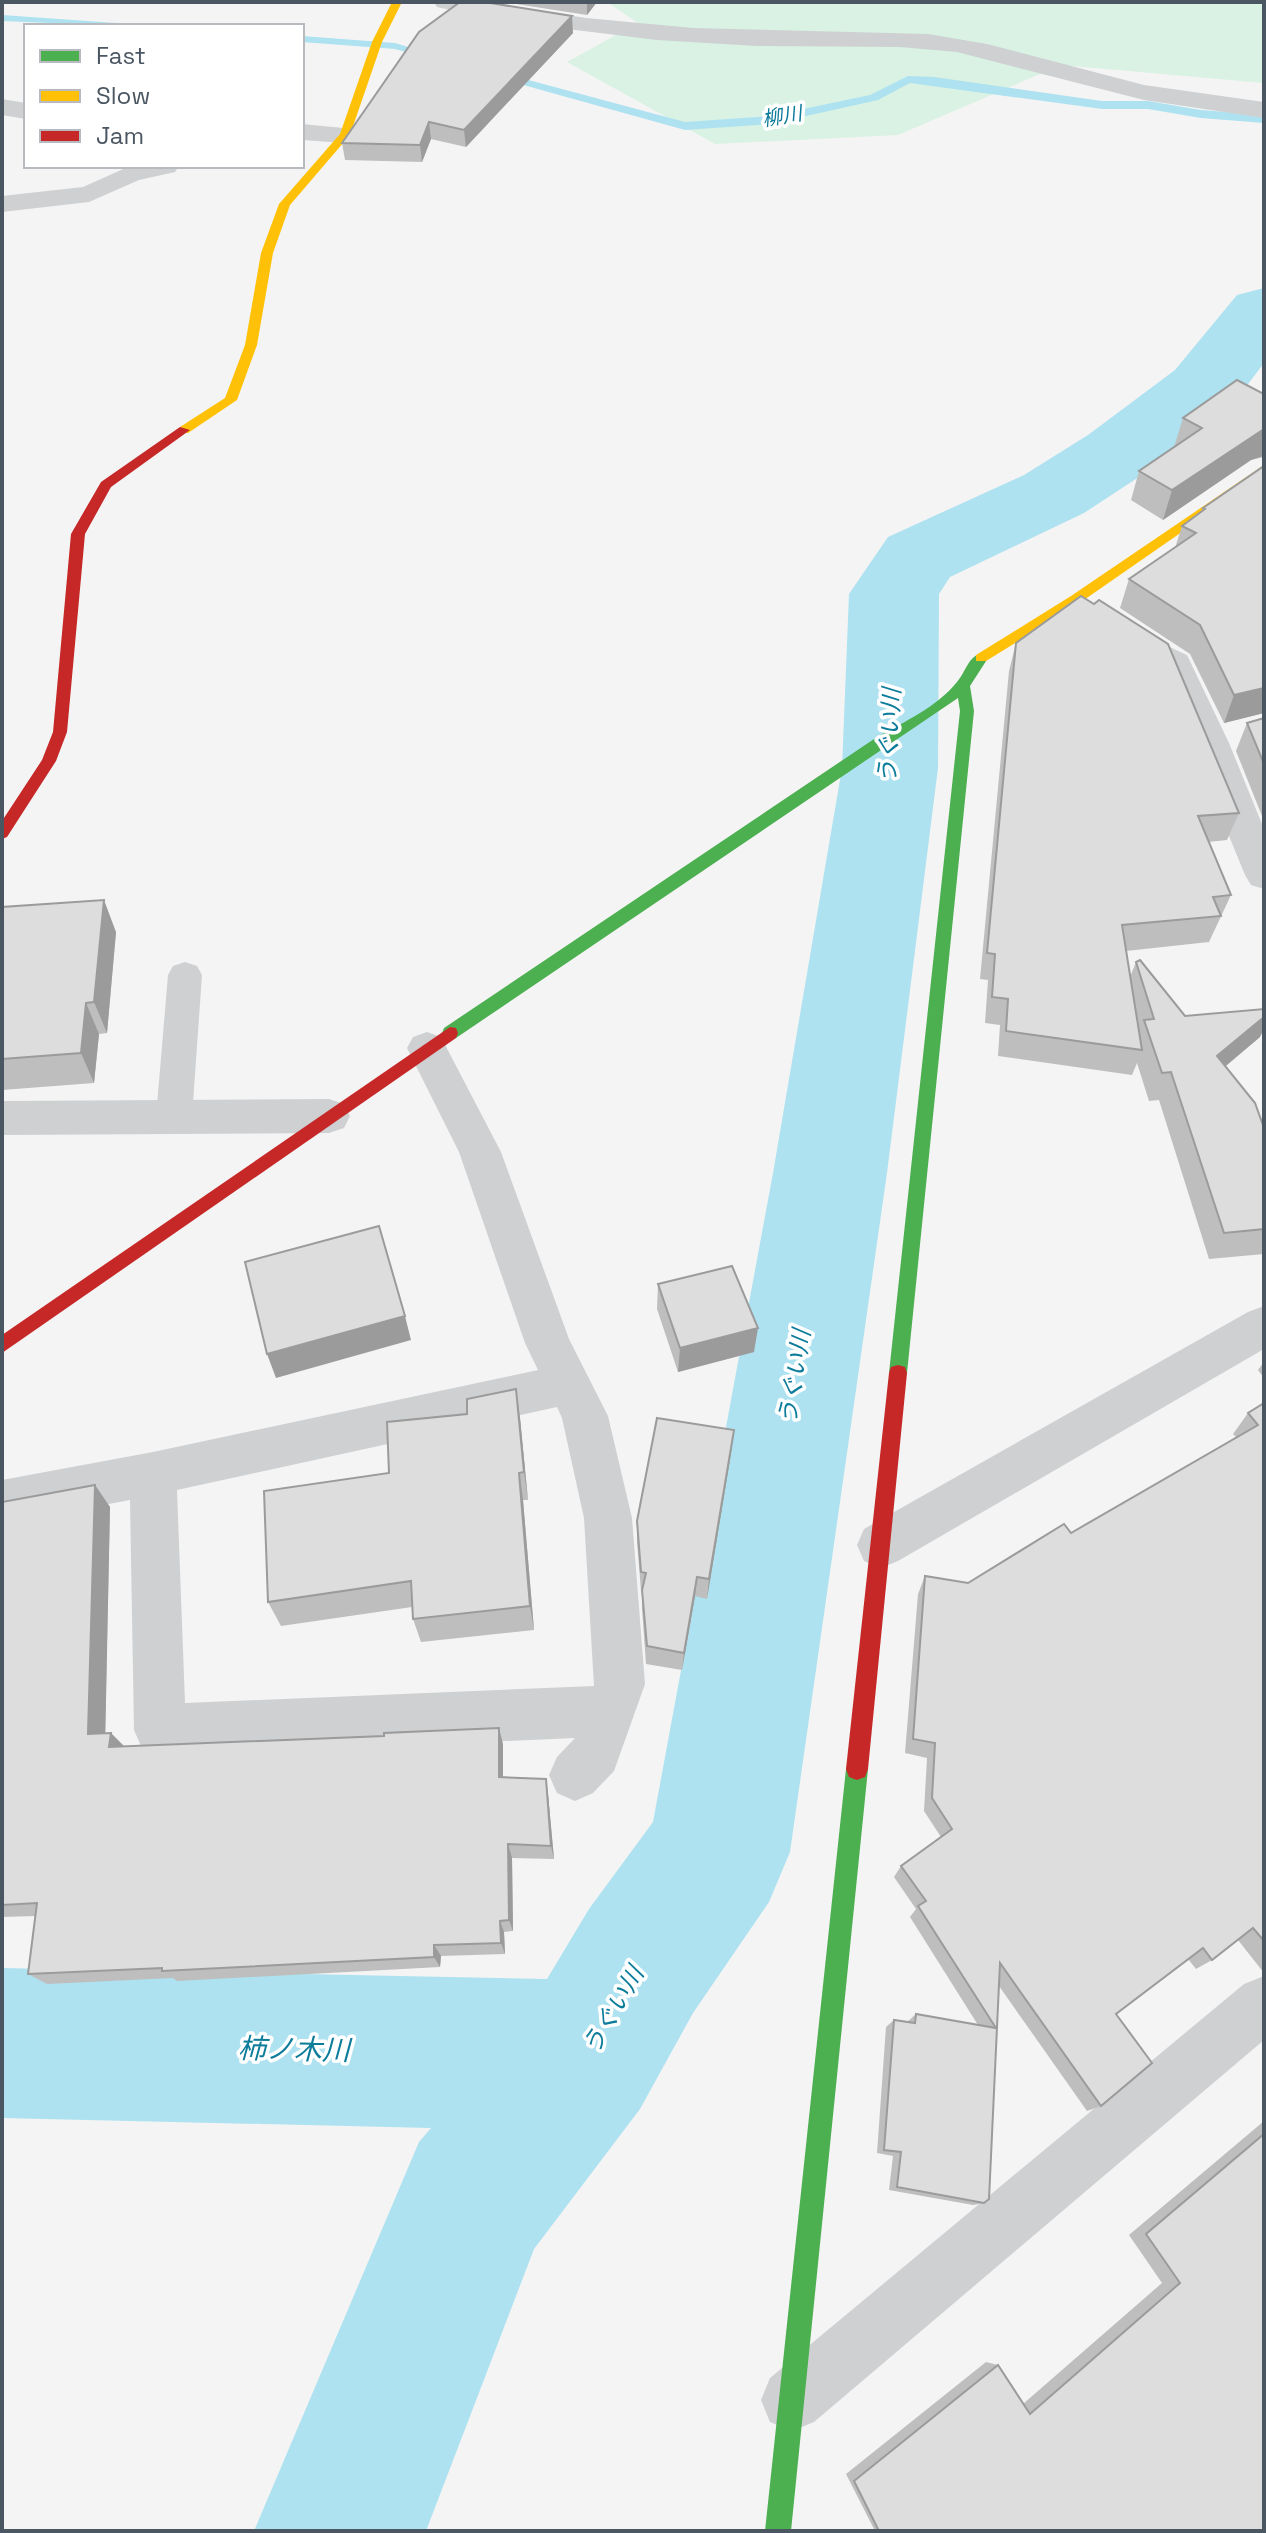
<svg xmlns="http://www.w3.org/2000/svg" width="1266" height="2533" font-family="'Space Grotesk','Noto Sans JP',sans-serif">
	<rect width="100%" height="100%" fill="#f4f4f4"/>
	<path fill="#d9f2e3" d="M607,2h657v81l-203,-18 -163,70 -183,9 -148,-82 71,-39z"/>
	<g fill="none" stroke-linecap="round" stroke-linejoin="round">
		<g fill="#aee2f0" fill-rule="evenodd">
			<path d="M2,15l114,8 6,3 -120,-5z"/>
			<path d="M302,36l93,7 43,13 -6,3 -37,-10 -93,-7z"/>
			<path d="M502,73l183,49 85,-6 100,-21 38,-19 26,1 168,24h46l53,9 63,5v8l-63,-5 -53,-9h-46l-192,-26 -32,17 -108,24 -85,6 -187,-52 -2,-2z"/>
		</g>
		<path fill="#aee2f0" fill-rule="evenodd" d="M1264,288v75l-31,41 -85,67 -64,42 -134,64 -11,17 -1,174 -51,405 -97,679 -21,50 -76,111 -53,96 -106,140 -108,282h-172l165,-389 12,-14 -429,-10v-150l545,11 42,-70 64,-87 120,-649 69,-405 7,-174 39,-57 136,-62 64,-40 87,-65 62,-75z"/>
		<path fill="#ced0d2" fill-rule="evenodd" d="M185,962l12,4 5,9 -10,142 -5,10 -13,5 -13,-5 -5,-10 12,-142 5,-9z"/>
		<g fill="#ced0d2" fill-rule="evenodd">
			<path d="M434,2h51l101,16 107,10 235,6 59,10 157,41 120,17v16l-120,-18 -187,-48 -57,-5 -143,-1 -100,-6 -106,-13 -105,-18 -9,-2z"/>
			<path d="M2,99l24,4v16l-24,-4z"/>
			<path d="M302,124l52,5 4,6 -4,6 -9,2 -43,-3z"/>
			<path d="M130,166h49l-4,6 -36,8 -50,22 -87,10v-16l81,-9z"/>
			<path d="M1161,643l26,12 42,88 35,86v60l-13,-4 -6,-10 -84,-205 -12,-7 -5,-8 5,-8z"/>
			<path d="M427,1032l14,5 60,115 68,187 39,77 24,102 13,166 -31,87 -21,22 -18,8 -18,-8 -8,-18 8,-18 18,-19 -415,18 -18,-8 -8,-18 -4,-230 -128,24v-44l151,-28 385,-82 -13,-27 -66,-191 -52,-104 6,-11zM557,1407l5,11 22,100 10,168 -409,17 -8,-213z"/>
			<path d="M329,1099l15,5 6,12 -6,12 -15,5 -327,2v-34z"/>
			<path d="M1264,1306v43l-366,212 -17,7 -17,-7 -7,-16 7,-16 384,-217z"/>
			<path d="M1264,1976v64l-450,382 -22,9 -22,-9 -9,-22 9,-22 474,-394z"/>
		</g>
		<g fill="#4caf50" fill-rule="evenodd">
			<path d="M981,653l7,5 -18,28 4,25 -67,662 -2,6 -7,2 -7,-2 -2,-6 71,-662 -2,-13 -502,340 -6,1 -8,-6 2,-5 433,-291c27,-15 60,-30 80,-55 9,-10 10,-24 24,-29z"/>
			<path d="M857,1758l8,3 3,8 -77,762h-26l81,-762 3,-8z"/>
		</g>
		<g fill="#ffc107" fill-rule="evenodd">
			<path d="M392,2h10l-20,40 -32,93 -60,70 -17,48 -16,92 -20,55 -49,33h-8v-6l45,-29 20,-53 16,-92 18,-49 61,-70 32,-92z"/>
			<path d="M1264,465v10l-183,127 -95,59h-10v-6l95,-59z"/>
		</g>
		<g fill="#c62828" fill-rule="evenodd">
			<path d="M180,427l10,3 -79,57 -26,47 -18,198 -11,29 -49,76 -5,2v-18l40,-61 11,-28 18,-198 30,-52z"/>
			<path d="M450,1027l6,1 2,5 -2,5 -454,315v-18z"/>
			<path d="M898,1365l7,2 2,6 -39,396 -3,8 -8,3 -8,-3 -3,-8 43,-396 2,-6z"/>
		</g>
	</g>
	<g fill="#bebebf">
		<path d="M504,2h93l-10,13z"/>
		<path d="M573,33l-107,114 -35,-8 -9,23 -77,-2 -3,-17z"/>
		<path d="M1264,394v63l-13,3 -88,60 -32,-20 8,-29 35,-24 9,-29z"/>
		<path d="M1264,466v247l-40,10 -34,-69 -70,-46 9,-29 46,-31 7,-22 19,-14 2,-4z"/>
		<path d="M1016,643l223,170 -12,27 -19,2 23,53 -22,47 -83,9 4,26 6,-15 49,54 75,21 -34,29 38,62v126l-55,5 -50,-159 -10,1 -12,-38 -5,12 -134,-19 2,-31 -15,-2 3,-43 -8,-1 29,-308z"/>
		<path d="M1264,718v103l-28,-70 11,-28z"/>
		<path d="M2,907l114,25 -9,101 -8,1 -5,49 -92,7z"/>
		<path d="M658,1284l96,68 -76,20 -21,-63z"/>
		<path d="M1264,1362v16l-6,-8z"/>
		<path d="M1264,1403v570l-26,-33 -26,20 -16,9 -8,-10 -72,55 -15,92 -14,5 -88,-125 -15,217 -11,2 -84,-15 4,-34 -16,-3 9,-126 8,-7 13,2 9,-8 62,11 -68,-108 6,-8 -22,-32 7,-11 40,-29 -17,-26 3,-53 -22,-5 13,-159 7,-18 43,7 103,-50 165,-96 -3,-3 15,-21z"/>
		<path d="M520,1418l8,82h-5l11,130 -113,12 -8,-23 -1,-12 -131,19 -13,-24 121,-129z"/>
		<path d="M731,1453l-24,146 -12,-3 -13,74 -36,-6 -4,-55v-17l-1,-1 -4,-49v-21z"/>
		<path d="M95,1485l15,22 -5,226 19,14 379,-3v33l43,2 2,15 6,65 -42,-1 1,73 -9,1 1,22 -64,2 -1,11 -263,14 -4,-3 -126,6 -19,-10 7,-58 -33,1v-415z"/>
		<path d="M1264,2121v410h-389l-29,-57 140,-112 12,3 25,39 139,-121 -33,-48z"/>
	</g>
	<g fill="#9b9b9b">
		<path d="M587,2h10l-10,13z"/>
		<path d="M572,16l1,17 -107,114 -2,-17z"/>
		<path d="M429,122l2,17 -9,23 -2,-17z"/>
		<path d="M1264,429l-1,27 -12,4 -88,60 9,-30z"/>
		<path d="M1264,688v25l-40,10 10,-28z"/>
		<path d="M104,900l12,32 -9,101 -13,-31z"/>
		<path d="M86,1003l13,31 -5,49 -13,-30z"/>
		<path d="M1264,1017v12l-4,8 -56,47 13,-28z"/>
		<path d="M405,1316l6,24 -135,38 -9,-24z"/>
		<path d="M758,1328l-4,24 -76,20 2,-24z"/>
		<path d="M516,1389l4,29 8,82 -4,-28z"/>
		<path d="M734,1430l-3,23 -24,146 2,-20z"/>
		<path d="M519,1473l4,27 11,130 -4,-24z"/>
		<path d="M95,1485l15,22 -5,243 -17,-16z"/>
		<path d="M697,1577l-2,19 -13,74 2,-17z"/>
		<path d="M499,1728l4,16v48l-4,-15z"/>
		<path d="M111,1733l16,16 -18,-2z"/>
		<path d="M546,1779l2,15 6,65 -3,-13z"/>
		<path d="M508,1844l4,14 1,73 -4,-11z"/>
		<path d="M500,1921l4,11 1,22 -4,-11z"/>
		<path d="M434,1945l7,11 -1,11 -6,-10z"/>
	</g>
	<g fill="#ddddde" stroke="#9b9b9b" stroke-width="2">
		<path d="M460,2h24l88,14 -108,114 -35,-8 -9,23 -78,-2 77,-111z"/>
		<path d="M1237,380l27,14v35l-92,61 -33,-19 63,-43 -19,-10z"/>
		<path d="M1264,466v222l-30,7 -34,-70 -71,-46 67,-46 -14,-7 23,-17 -2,-1z"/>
		<path d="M1081,596l13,8 5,-4 69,44 71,169 -41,3 33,79 -18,2 8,19 -99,9 20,125 -136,-19 2,-32 -16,-2 3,-43 -8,-1 29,-310z"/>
		<path d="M1264,718v46l-17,-41z"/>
		<path d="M104,900l-10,102 -8,1 -5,50 -79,6v-152z"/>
		<path d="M1140,960l45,56 79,-7v8l-47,39 38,47 9,25v101l-40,4 -53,-161 -9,1 -18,-53 10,-1 -18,-57z"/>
		<path d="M379,1226l26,90 -138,38 -22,-92z"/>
		<path d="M732,1266l26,62 -78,20 -22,-64z"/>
		<path d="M516,1389l8,83 -5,1 11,133 -117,13 -2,-38 -143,21 -4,-111 125,-18 -2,-51 80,-8v-15z"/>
		<path d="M1264,1403v538l-11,-13 -41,32 -9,-12 -87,66 36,49 -51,43 -101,-143 -11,236 -5,4 -87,-16 4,-35 -17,-2 10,-130 21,3 1,-9 80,14 -78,-122 8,-5 -25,-35 51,-37 -20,-31 3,-55 -22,-4 12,-163 43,7 96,-59 7,9 187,-108 -10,-12z"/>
		<path d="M657,1418l77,12 -25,149 -12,-2 -13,76 -37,-7 -5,-56 4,-17 -5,-1 -4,-51z"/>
		<path d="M95,1485l-7,249 23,-1 -2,14 275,-11v-3l115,-5v49l47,2 5,67 -43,-2 1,76 -9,1 1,22 -67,2v12l-272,14v-3l-134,6 9,-71 -35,2v-403z"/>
		<path d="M1264,2134v397h-385l-25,-50 144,-116 32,49 150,-131 -34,-49z"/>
	</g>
	<g text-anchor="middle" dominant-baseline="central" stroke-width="7" stroke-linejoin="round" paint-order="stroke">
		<g font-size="20" font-style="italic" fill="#0c7c9b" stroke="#fff">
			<text transform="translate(782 116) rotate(-10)">柳川</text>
		</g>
		<g font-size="24" font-style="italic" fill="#0c7c9b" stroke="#fff">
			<text transform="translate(889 736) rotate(-87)">うぐい川</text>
			<text transform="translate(794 1377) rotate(-81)">うぐい川</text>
			<text transform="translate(613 2010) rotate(-60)">うぐい川</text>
		</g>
		<g font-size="28" font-style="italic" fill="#0c7c9b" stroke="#fff">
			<text transform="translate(294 2049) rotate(1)">柿ノ木川</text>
		</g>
	</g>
	<rect width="1266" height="2533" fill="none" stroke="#4a5661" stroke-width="8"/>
	<rect x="24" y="24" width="280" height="144" fill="#ffffff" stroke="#b7bbc0" stroke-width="2"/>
	<rect x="40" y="50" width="40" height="12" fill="#4caf50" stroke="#b7bbc0" stroke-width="2"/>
	<text x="96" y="64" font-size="24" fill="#4a5661">Fast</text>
	<rect x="40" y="90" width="40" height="12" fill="#ffc107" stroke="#b7bbc0" stroke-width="2"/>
	<text x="96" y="104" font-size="24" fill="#4a5661">Slow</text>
	<rect x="40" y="130" width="40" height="12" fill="#c62828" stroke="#b7bbc0" stroke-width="2"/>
	<text x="96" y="144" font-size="24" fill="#4a5661">Jam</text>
</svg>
